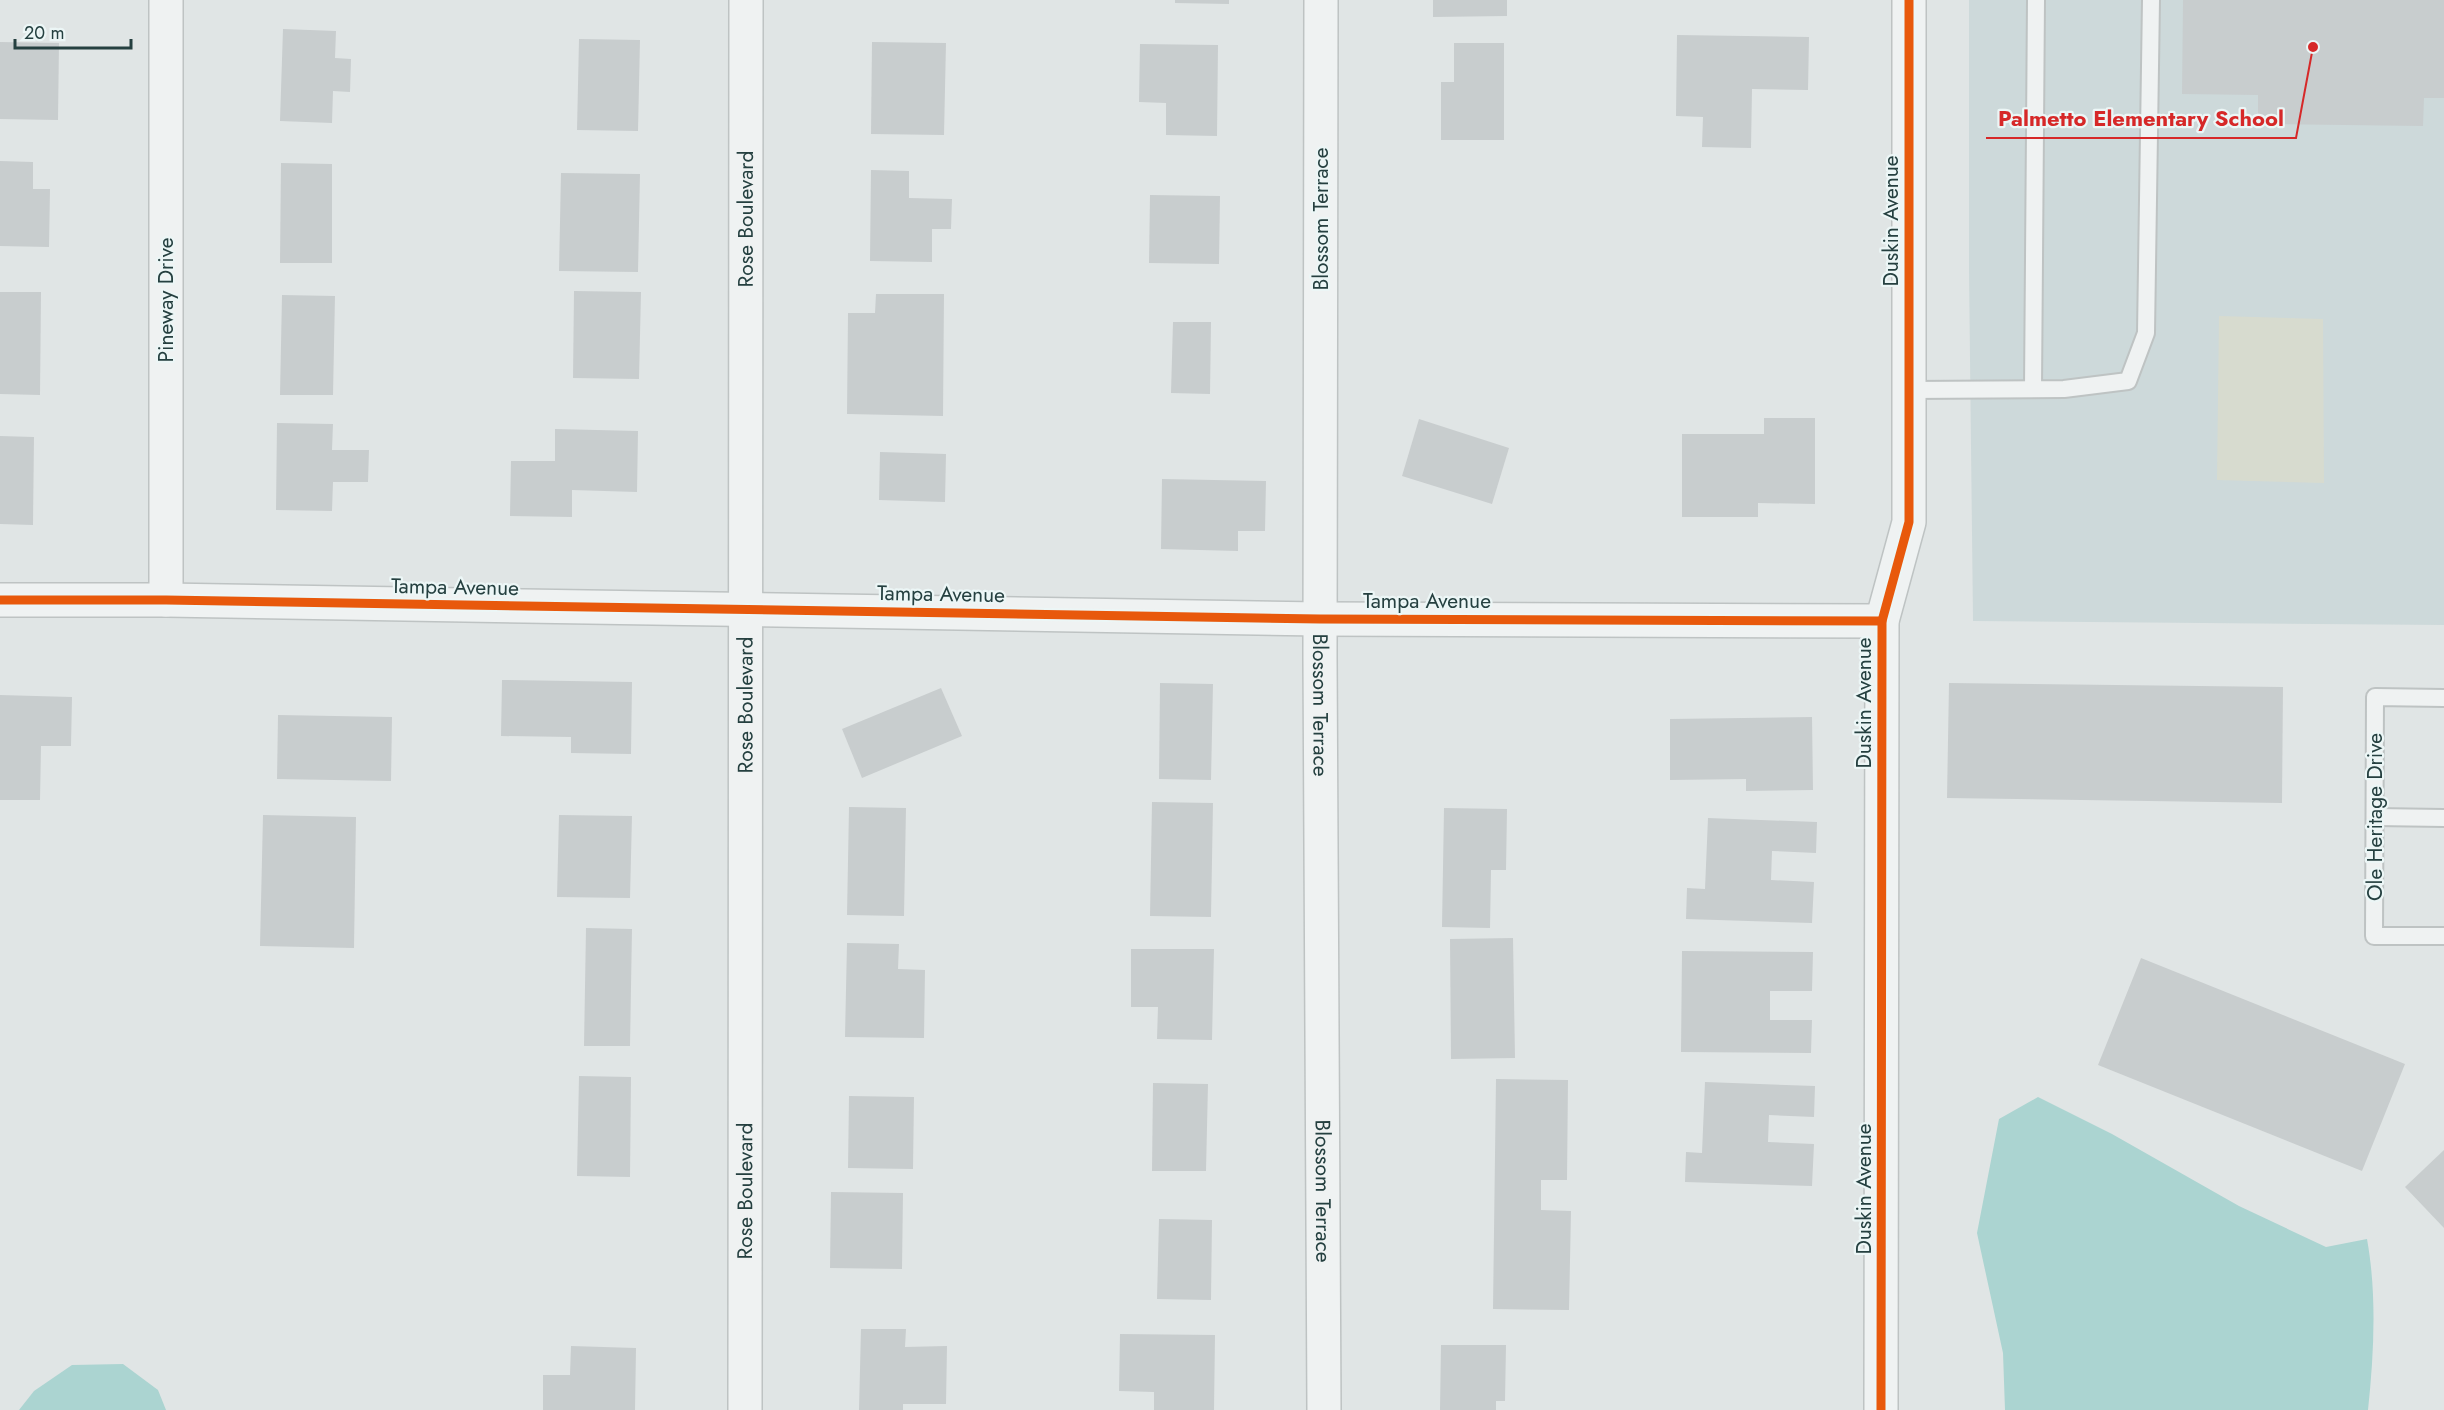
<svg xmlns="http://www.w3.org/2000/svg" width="2444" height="1410" font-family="Jost,sans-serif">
	<rect width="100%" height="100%" fill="#e0e5e5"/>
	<path fill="#cdd9da" d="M1969,0h475v625l-471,-4 -4,-349z"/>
	<path fill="#d7dbcf" d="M2219,316l104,3 1,164 -107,-3z"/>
	<g fill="#abd4d1">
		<path d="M2038,1097l74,37 127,72 87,41 41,-8c10,55 7,115 1,171h-363l-2,-57 -26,-120 22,-114z"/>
		<path d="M123,1364l35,26 8,20h-147l15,-19 38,-26z"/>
	</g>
	<g fill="#c8cdce">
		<path d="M1175,0h54v4l-54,-1z"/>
		<path d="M1433,0h74v16l-74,1z"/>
		<path d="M2183,0h261v98h-20l-1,28 -165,-2v-29l-76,-1z"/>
		<path d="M283,29l53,2 -1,27 16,1 -1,33 -17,-1 -1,32 -52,-2z"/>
		<path d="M1677,35l132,2 -1,53 -56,-1 -1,59 -49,-1 1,-30 -27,-1z"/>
		<path d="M579,39l61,1 -2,91 -61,-1z"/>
		<path d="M0,42l59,1 -1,77 -58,-1z"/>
		<path d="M872,42l74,1 -2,92 -73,-1z"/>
		<path d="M1454,43h50v97h-63v-58h13z"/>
		<path d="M1140,44l78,1 -1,91 -51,-1v-32l-27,-1z"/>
		<path d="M0,161l33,1v27h17l-1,58 -49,-1z"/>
		<path d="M281,163l51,1v99h-52z"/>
		<path d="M871,170l38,1v27l43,1 -1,30h-19v33l-62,-1z"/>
		<path d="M561,173l79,1 -2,98 -79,-1z"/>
		<path d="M1150,195l70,1 -1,68 -70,-1z"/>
		<path d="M574,291l67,1 -2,87 -66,-1z"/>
		<path d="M0,292h41l-1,103 -40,-1z"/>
		<path d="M876,294h68l-1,122 -96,-2 1,-101h27z"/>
		<path d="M282,295l53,1 -2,99h-53z"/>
		<path d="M1173,322h38l-1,72 -39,-1z"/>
		<path d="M1764,418h51v86l-57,-1v14h-76v-83h82z"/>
		<path d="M1419,419l90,29 -17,56 -90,-28z"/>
		<path d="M277,423l56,1 -1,26h37l-1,32h-35l-1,29 -56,-1z"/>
		<path d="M555,429l83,2 -1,61 -65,-2v27l-62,-1 1,-55h44z"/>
		<path d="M0,436l34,1 -1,88 -33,-1z"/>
		<path d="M880,452l66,2 -1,48 -66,-2z"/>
		<path d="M1162,479l104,2 -1,50h-27v20l-77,-2z"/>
		<path d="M502,680l130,2 -1,72 -60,-1v-16l-70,-1z"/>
		<path d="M1160,683l53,1 -2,96 -52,-1z"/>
		<path d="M1949,683l334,4 -1,116 -335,-5z"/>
		<path d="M941,688l21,48 -100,42 -20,-49z"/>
		<path d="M0,695l72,2 -1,49h-30l-1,54h-40z"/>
		<path d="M278,715l114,2 -1,64 -114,-2z"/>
		<path d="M1812,717l1,73 -67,1v-12l-76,1v-61z"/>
		<path d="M1152,802l61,1 -2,114 -61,-1z"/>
		<path d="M849,807l57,1 -2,108 -57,-1z"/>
		<path d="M1444,808l63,1 -1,61h-15l-1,58 -48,-1z"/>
		<path d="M263,815l93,2 -2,131 -94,-2z"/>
		<path d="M559,815l73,1 -2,82 -73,-1z"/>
		<path d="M1708,818l109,4 -1,31 -44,-2 -1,29 43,2 -2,41 -126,-4 1,-31 18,1z"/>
		<path d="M586,928l46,1 -2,117h-46z"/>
		<path d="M1513,938l2,120 -64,1 -1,-120z"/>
		<path d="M847,943l52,1 -1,25 27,1 -1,68 -79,-1z"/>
		<path d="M1131,949h83l-2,91 -55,-1 1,-32h-27z"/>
		<path d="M1682,951l131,1 -1,39h-42v29h42l-1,33 -130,-1z"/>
		<path d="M2141,958l264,106 -43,107 -264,-106z"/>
		<path d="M579,1076l52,1 -1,100 -53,-1z"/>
		<path d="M1496,1079l72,1 -1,100h-26v30l30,1 -2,99 -76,-1z"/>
		<path d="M1705,1082l110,4 -1,31 -45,-2 -1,27 46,2 -2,42 -127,-4 1,-30 16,1z"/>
		<path d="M1153,1083l55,1 -2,87h-54z"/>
		<path d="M849,1096l65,1 -1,72 -65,-1z"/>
		<path d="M2444,1150v78l-39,-41z"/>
		<path d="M831,1192l72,1 -1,76 -72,-1z"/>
		<path d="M1159,1219l53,1 -1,80 -54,-1z"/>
		<path d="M861,1329h45l-1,18 42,-1 -1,58h-43v6h-44z"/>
		<path d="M1120,1334l95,1 -1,75h-60v-18l-35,-1z"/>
		<path d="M1441,1345h65l-1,56h-9v9h-56z"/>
		<path d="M571,1346l65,2 -1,62h-92v-35h27z"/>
	</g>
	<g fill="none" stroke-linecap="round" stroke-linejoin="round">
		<g stroke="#bec3c3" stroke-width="20">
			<g id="lane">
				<path d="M2033,389l3,-389"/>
				<path d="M1909,390l155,-1 64,-8 18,-48 5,-333"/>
				<path d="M2444,698l-69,-1 -1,239h70"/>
				<path d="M2375,817l69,1"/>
			</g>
		</g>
		<g stroke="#bec3c3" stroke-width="36">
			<g id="street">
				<path id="s1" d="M1321,0l-1,657 4,753"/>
				<path d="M0,600h166l1154,19 562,2"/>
				<path d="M166,600v-600"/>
				<path id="s2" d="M745,1410l1,-1410"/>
				<path d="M1881,1410l1,-789 27,-99v-522"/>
			</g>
		</g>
		<use href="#lane" stroke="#eff2f2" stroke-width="16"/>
		<use href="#street" stroke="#eff2f2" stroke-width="33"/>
		<g stroke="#ecf6f6" stroke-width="13">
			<g id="cycleway">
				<path d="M0,600h166l1154,19 562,2"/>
				<path d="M1881,1410l1,-789 27,-99v-522"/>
			</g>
		</g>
		<use href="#cycleway" stroke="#e8590c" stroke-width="9"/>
	</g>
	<g text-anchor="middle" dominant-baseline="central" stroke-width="4.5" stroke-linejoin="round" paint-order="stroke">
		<g font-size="21" fill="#254040" stroke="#ecf6f6">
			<text stroke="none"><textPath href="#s2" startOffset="1191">Rose Boulevard</textPath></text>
			<text transform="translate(1321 219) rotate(-90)">Blossom Terrace</text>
			<text transform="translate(1891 221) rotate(-90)">Duskin Avenue</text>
			<text transform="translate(166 300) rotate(-90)">Pineway Drive</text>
			<text transform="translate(455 587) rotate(1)">Tampa Avenue</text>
			<text transform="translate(941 594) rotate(1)">Tampa Avenue</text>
			<text x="1427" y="601">Tampa Avenue</text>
			<text transform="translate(1864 703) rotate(-90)">Duskin Avenue</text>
			<text stroke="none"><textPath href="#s2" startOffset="705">Rose Boulevard</textPath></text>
			<text stroke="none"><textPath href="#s1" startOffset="705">Blossom Terrace</textPath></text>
			<text transform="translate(2375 817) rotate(-90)">Ole Heritage Drive</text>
			<text transform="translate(1864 1189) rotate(-90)">Duskin Avenue</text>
			<text stroke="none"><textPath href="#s2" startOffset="219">Rose Boulevard</textPath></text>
			<text stroke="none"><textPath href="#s1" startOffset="1191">Blossom Terrace</textPath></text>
		</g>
	</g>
	<path fill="none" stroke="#d62828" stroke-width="2" d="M2313 47L2296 138H1986"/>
	<circle fill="#d62828" stroke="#ecf6f6" stroke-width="2" cx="2313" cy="47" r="6"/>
	<g font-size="22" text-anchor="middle" font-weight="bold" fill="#d62828" stroke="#ecf6f6" stroke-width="4.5" stroke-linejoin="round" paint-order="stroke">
		<text x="2141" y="126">Palmetto Elementary School</text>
	</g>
	<path d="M15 39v9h116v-9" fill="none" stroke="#254040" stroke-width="3"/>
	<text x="24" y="39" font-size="18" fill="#254040" stroke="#ecf6f6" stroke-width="4.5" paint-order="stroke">20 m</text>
</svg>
